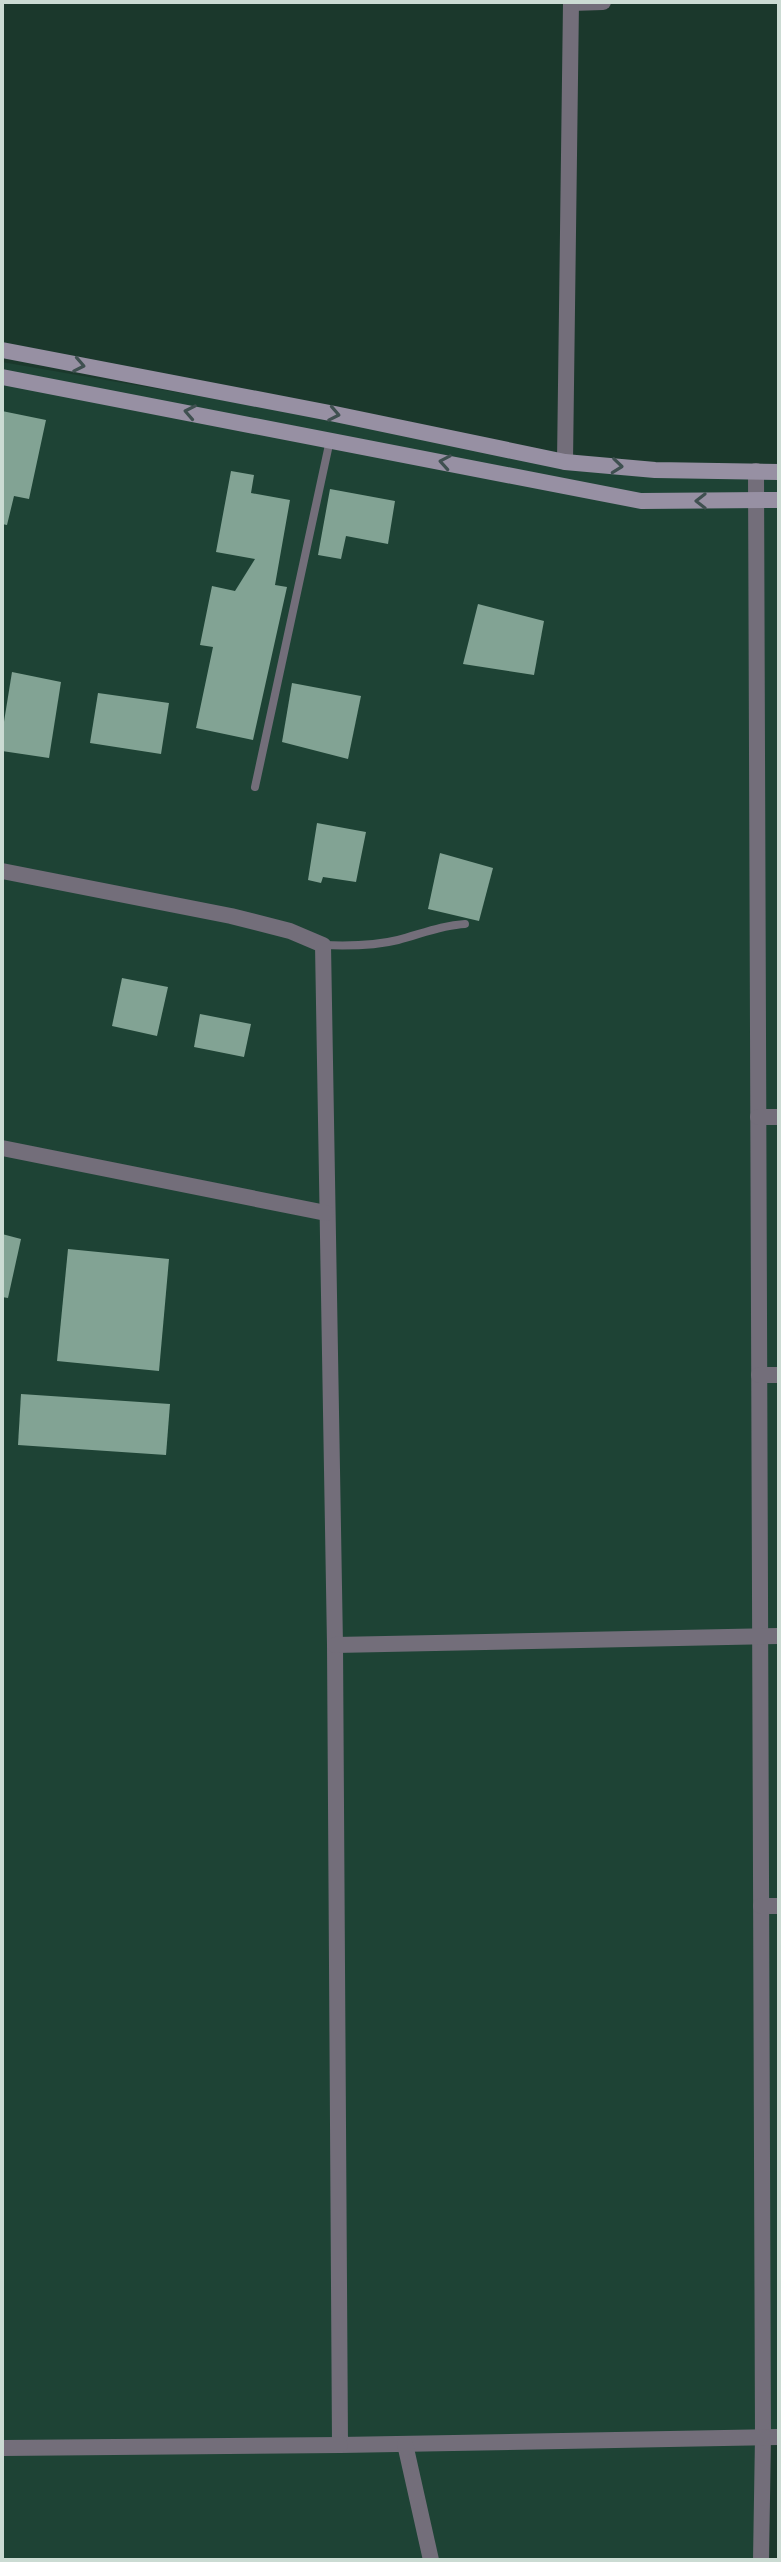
<svg xmlns="http://www.w3.org/2000/svg" width="781" height="2562" font-family="'Public Sans',sans-serif">
	<rect width="100%" height="100%" fill="#1b382c"/>
	<path fill="#1e4335" d="M2,362l584,101 193,8v1966h-15l-5,123h-757z"/>
	<g fill="#82a394">
		<path d="M2,411l44,9 -17,79 -15,-3 -7,29 -5,-1z"/>
		<path d="M231,471l23,4 -3,18 39,7 -15,85 12,2 -34,153 -57,-12 17,-81 -13,-2 12,-59 23,5 20,-32 -39,-7z"/>
		<path d="M330,489l65,12 -7,43 -42,-8 -5,23 -23,-4z"/>
		<path d="M478,604l66,17 -10,54 -71,-11z"/>
		<path d="M12,672l49,10 -12,76 -47,-7v-17z"/>
		<path d="M292,683l69,13 -13,63 -66,-17z"/>
		<path d="M98,693l71,10 -8,51 -71,-11z"/>
		<path d="M317,823l49,9 -10,50 -33,-5 -2,6 -13,-3z"/>
		<path d="M440,853l53,15 -14,53 -51,-12z"/>
		<path d="M122,978l46,9 -11,49 -45,-10z"/>
		<path d="M200,1014l51,10 -7,33 -50,-10z"/>
		<path d="M2,1234l19,5 -13,59 -6,-1z"/>
		<path d="M68,1249l101,10 -10,112 -102,-10z"/>
		<path d="M21,1394l149,10 -4,51 -148,-10z"/>
	</g>
	<g fill="none" stroke-linecap="round" stroke-linejoin="round">
		<g stroke="#736e7a" stroke-width="8">
			<path d="M255,787l75,-347"/>
			<path d="M323,945c26,1 51,1 75,-5 23,-6 44,-15 67,-16"/>
		</g>
		<g stroke="#736e7a" stroke-width="16">
			<path d="M571,3l32,-1"/>
			<path d="M565,462l6,-460"/>
			<path d="M756,471l7,1966 -2,123"/>
			<path d="M2,871l229,45 59,15 33,14 12,700 5,800 439,-8"/>
			<path d="M758,1117h21"/>
			<path d="M2,1148l324,65"/>
			<path d="M759,1375h20"/>
			<path d="M335,1645l444,-9"/>
			<path d="M761,1906h18"/>
			<path d="M405,2444l26,116"/>
			<path d="M2,2448l338,-3"/>
		</g>
		<g stroke="#9790a3" stroke-width="16">
			<path d="M2,350l333,64 230,48 90,8 124,2"/>
			<path d="M2,377l639,124 138,-1"/>
		</g>
	</g>
	<defs><path id="oneway-chevron" d="M-2-3.5L2.5 0L-2 3.5" fill="none" stroke-width="1.6" stroke-linecap="round" stroke-linejoin="round" transform="scale(2)"/></defs>
	<g stroke="#3f5050">
		<use href="#oneway-chevron" transform="translate(79 365) rotate(11)"/>
		<use href="#oneway-chevron" transform="translate(190 412) rotate(-169)"/>
		<use href="#oneway-chevron" transform="translate(334 414) rotate(11)"/>
		<use href="#oneway-chevron" transform="translate(445 462) rotate(-170)"/>
		<use href="#oneway-chevron" transform="translate(617 466) rotate(6)"/>
		<use href="#oneway-chevron" transform="translate(701 501) rotate(-180)"/>
	</g>
	<rect width="781" height="2562" fill="none" stroke="#cbdbd3" stroke-width="8"/>
</svg>
